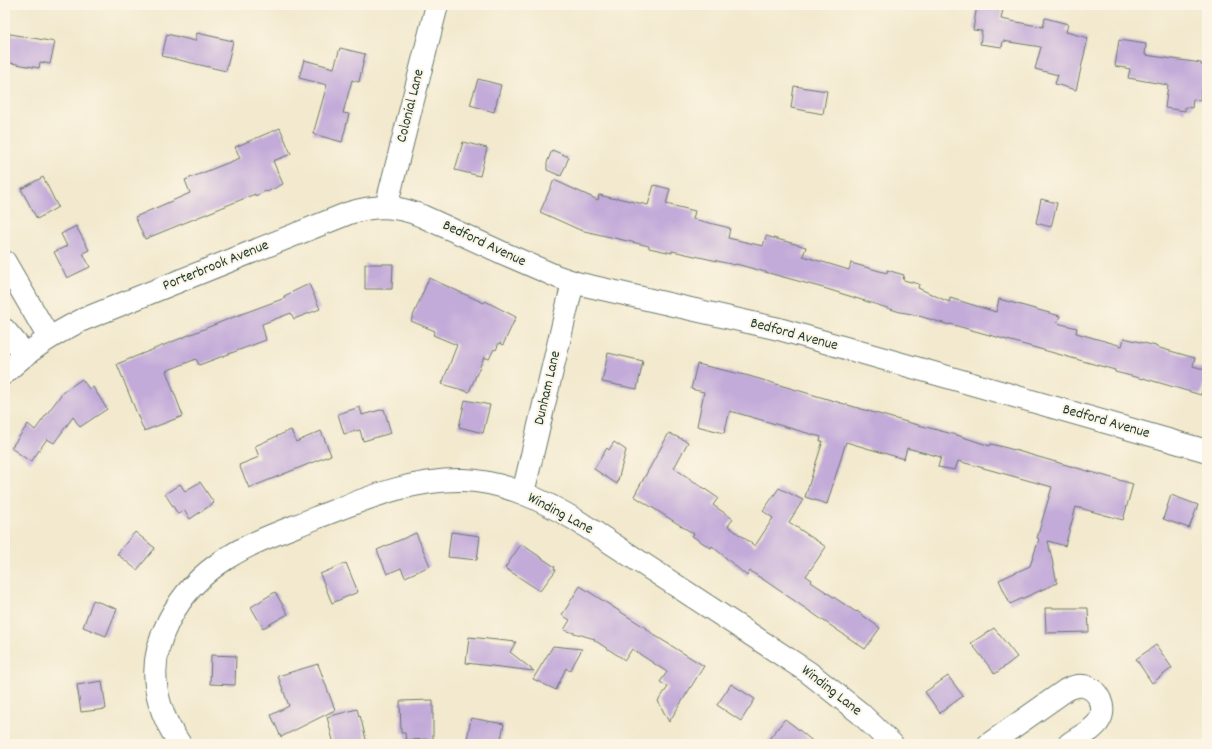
<svg xmlns="http://www.w3.org/2000/svg" width="1212" height="749" font-family="Dekko,sans-serif">
	<rect width="100%" height="100%" fill="#fcf5e5"/>
	<filter id="ink" filterUnits="userSpaceOnUse"><feTurbulence type="fractalNoise" baseFrequency=".025" numOctaves="2"/><feDisplacementMap in="SourceGraphic" scale="8" xChannelSelector="R" yChannelSelector="G"/><feConvolveMatrix kernelMatrix="1 2 1 2 8 2 1 2 1" color-interpolation-filters="sRGB"/></filter>
	<filter id="wash" filterUnits="userSpaceOnUse"><feTurbulence type="fractalNoise" baseFrequency=".012" numOctaves="4" result="noise"/><feDisplacementMap in="SourceGraphic" scale="16" xChannelSelector="R" yChannelSelector="G"/><feGaussianBlur stdDeviation="0.9" result="paint"/><feColorMatrix in="noise" values="0 0 0 0 0 0 0 0 0 0 0 0 0 0 0 0 0 1.4 0 .05"/><feComposite in="paint" operator="in"/></filter>
	<g filter="url(#wash)">
		<rect width="100%" height="100%" fill="#f2e9ce"/>
		<g id="blocks">
			<g fill="#c2aad9">
				<path d="M977,5l26,4 -2,10 42,8 2,-9 23,6 -2,8 22,6 -12,52 -21,-6 3,-9 -23,-6 6,-22 -38,-6 -1,6 -22,-3 2,-13 -9,-1z"/>
				<path d="M5,33l50,9 -5,22 -10,-2 -1,6 -34,-6z"/>
				<path d="M197,33l36,8 -7,30 -64,-15 5,-22 28,7z"/>
				<path d="M1119,40l27,4 -1,11 56,8v2h6v26l-6,-1 -1,10 -7,-1 -1,9 -7,-1v4l-20,-3 3,-23 -40,-7 2,-9 -15,-3z"/>
				<path d="M340,48l25,6 -6,28 -7,-2 -9,33 6,1 -7,28 -29,-8 14,-49 -28,-7 5,-18 30,8z"/>
				<path d="M478,79l23,6 -7,27 -24,-7z"/>
				<path d="M794,86l33,5 -4,23 -32,-6z"/>
				<path d="M280,128l11,26 -18,7 10,23 -16,8 -1,-1 -11,5v-2l-110,45 -10,-22 55,-24 -5,-13 55,-22 -5,-11z"/>
				<path d="M463,142l24,6 -7,28 -25,-6z"/>
				<path d="M552,150l17,7 -8,19 -14,-6v-7z"/>
				<path d="M43,177l15,30 -21,12 -16,-30z"/>
				<path d="M554,180l44,20 1,-5 17,4 1,-1 31,7 6,-20 16,4 -4,15 29,7 -2,8 37,9 -2,10 35,8 3,-10 40,11 -3,9 46,14 2,-7 36,10v-3l17,5 -1,5 16,4 -1,4 31,14 1,-4 46,14 3,-13 61,17 -3,7 20,5 -1,5 46,13 2,-8 32,8v1l39,11 -2,8 14,4 -6,25 -58,-17v1l-28,-7v-2l-165,-46v1l-38,-11 -12,-2 -73,-23 -91,-25 -1,1 -58,-13 -5,-1v2l-23,-5v-2l-69,-16 -40,-18z"/>
				<path d="M1041,199l16,4 -6,24 -15,-4z"/>
				<path d="M76,226l13,24 -6,3 7,14 -23,11 -13,-26 13,-6 -6,-12z"/>
				<path d="M365,264h28l-1,25h-27z"/>
				<path d="M429,278l55,25 1,-2 31,16 -13,28 -4,-2 -3,7 -2,-1 -5,10 -5,-2 -15,35 -27,-8 15,-39 -24,-10 2,-4 -24,-10z"/>
				<path d="M309,284l11,25 -26,10 -3,-6 -29,11 4,16 -67,25 -3,-6 -30,12 17,45 -39,15 -27,-67 119,-48 49,-18 -1,-2z"/>
				<path d="M608,353l35,8 -6,28 -35,-7z"/>
				<path d="M697,364l52,12 143,42 68,18 30,10 1,-2 16,4 126,36 -10,36 -47,-13 -11,39 -17,-5 9,42 -47,21 -11,-24 31,-14 9,-27 -2,-1 15,-51 -94,-26 -3,9 -17,-3 3,-10 -34,-9 -3,11 -58,-17 -19,62 -22,-7 18,-56h-3l1,-4 -91,-26 -6,22 -27,-7 7,-34 -13,-3z"/>
				<path d="M82,379l7,10 4,-2 14,22 -27,18 -7,-10 -19,26 -7,-4 -16,23 -20,-14 17,-24 7,6 28,-38z"/>
				<path d="M465,400l25,5 -7,28 -24,-6z"/>
				<path d="M360,407l2,8 22,-6 7,24 -28,8 -3,-11 -16,4 -6,-20z"/>
				<path d="M291,430l5,12 25,-11 10,24 -82,33 -10,-23 20,-8 -4,-11z"/>
				<path d="M669,433l19,9 -14,26 44,30 -5,7 20,14 -5,7 27,20 18,-28 -10,-7 16,-23 24,12 -14,22 37,25 -20,29 6,4 -1,2 45,30 1,-1 23,17 -15,21 -101,-69 -14,-9 -3,5 -35,-30 -1,2 -19,-12 2,-2 -60,-38z"/>
				<path d="M614,442l12,8 -9,34 -23,-15 13,-21 2,2z"/>
				<path d="M200,482l14,21 -24,16 -6,-9 -6,4 -13,-20 15,-10 5,7z"/>
				<path d="M1171,495l27,10 -9,23 -26,-9z"/>
				<path d="M135,532l20,16 -18,22 -20,-16z"/>
				<path d="M451,532l29,4 -3,24 -29,-3z"/>
				<path d="M416,533l14,33 -25,11 -4,-9 -14,6 -10,-24z"/>
				<path d="M521,544l34,23 -1,2 2,1 -16,21 -35,-23z"/>
				<path d="M346,563l12,29 -26,11 -12,-29z"/>
				<path d="M580,586l66,42 8,7 50,31 -35,56 -11,-21 10,-14 -8,-5 7,-10 -35,-23 -7,11 -31,-20 1,-1 -31,-9 6,-10 -8,-5z"/>
				<path d="M275,592l13,22 -25,14 -12,-21z"/>
				<path d="M93,600l24,9 -11,27 -23,-9z"/>
				<path d="M1045,608h43l1,24 -43,1z"/>
				<path d="M994,628l23,29 -22,17 -24,-31z"/>
				<path d="M469,637l47,5 -6,10 24,19 -68,-8z"/>
				<path d="M1156,645l16,23 -20,15 -16,-24z"/>
				<path d="M553,646l29,3 -12,22 -4,-3 -10,22 -23,-11z"/>
				<path d="M211,655l25,1 -1,29 -25,-1z"/>
				<path d="M318,664l17,46 -54,27 -10,-22 18,-9 -11,-30z"/>
				<path d="M948,676l15,20 -23,17 -15,-21z"/>
				<path d="M102,681l4,28 -25,3 -4,-27z"/>
				<path d="M731,684l24,15 -14,22 -24,-16z"/>
				<path d="M433,700v39l-27,1 -1,-7h-4l-1,-32z"/>
				<path d="M357,709l2,7 1,-1 7,29h-33l-7,-27z"/>
				<path d="M471,718l33,6 -4,20h-28v-4l-5,-1z"/>
				<path d="M785,719l13,10 18,15h-51z"/>
			</g>
		</g>
	</g>
	<g filter="url(#ink)">
		<use href="#blocks" fill-opacity="0" stroke="#69796a" stroke-width="1"/>
		<g fill="none" stroke-linecap="round" stroke-linejoin="round">
			<g stroke="#69796a" stroke-width="24">
				<g id="street">
					<path d="M386,207l51,-202"/>
					<path d="M5,262l44,76"/>
					<path d="M5,330l21,25"/>
					<path d="M5,373c23,-23 49,-39 77,-53l267,-107c27,-8 47,-8 73,3l83,38 53,23 18,6 203,46 428,122"/>
					<path d="M523,493l50,-211"/>
					<path d="M180,744c-9,-13 -16,-25 -20,-40 -18,-58 19,-116 67,-146 28,-18 60,-28 91,-41 47,-18 93,-38 145,-37 40,1 79,20 113,40l232,152 52,41 32,31"/>
					<path d="M989,744l77,-54c6,-3 12,-5 18,-4 15,4 23,22 15,35 -6,10 -21,16 -30,23"/>
				</g>
			</g>
			<use href="#street" stroke="#fff" stroke-width="22"/>
		</g>
	</g>
	<g text-anchor="middle" dominant-baseline="central" stroke-width="4" stroke-linejoin="round" paint-order="stroke">
		<g font-size="15" fill="#1f3d34" stroke="#fcf5e5">
			<text transform="translate(411 106) rotate(-76)">Colonial Lane</text>
			<text transform="translate(484 244) rotate(25)">Bedford Avenue</text>
			<text transform="translate(216 266) rotate(-22)">Porterbrook Avenue</text>
			<text transform="translate(794 335) rotate(15)">Bedford Avenue</text>
			<text transform="translate(548 388) rotate(-77)">Dunham Lane</text>
			<text transform="translate(1106 422) rotate(16)">Bedford Avenue</text>
			<text transform="translate(560 514) rotate(28)">Winding Lane</text>
			<text transform="translate(831 691) rotate(38)">Winding Lane</text>
		</g>
	</g>
	<rect width="1212" height="749" fill="none" stroke="#fcf5e5" stroke-width="20"/>
</svg>
